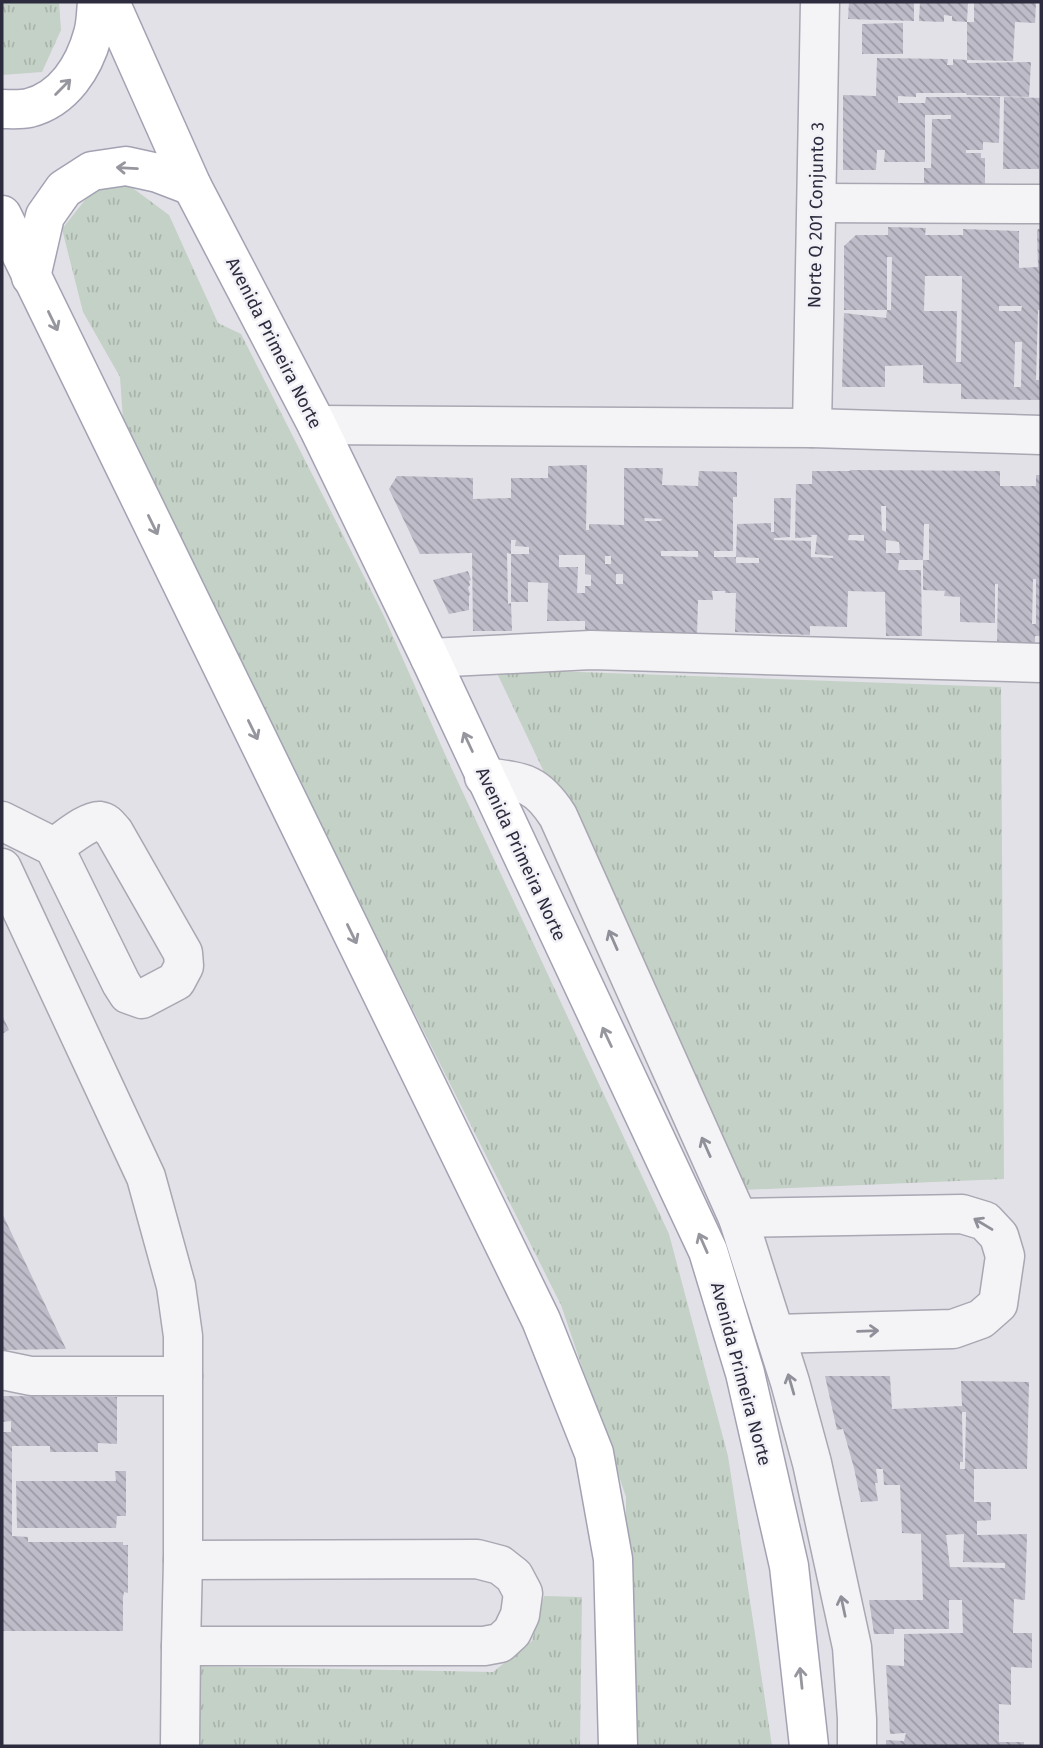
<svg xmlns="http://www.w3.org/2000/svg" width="1043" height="1748" font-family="'Fira Sans',sans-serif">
	<defs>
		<pattern id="park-tufts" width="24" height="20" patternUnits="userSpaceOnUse" patternTransform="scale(1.75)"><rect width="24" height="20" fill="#c4d1c6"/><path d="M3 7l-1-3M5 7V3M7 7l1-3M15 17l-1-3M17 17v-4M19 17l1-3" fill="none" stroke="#a9b4ab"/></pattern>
		<pattern id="building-back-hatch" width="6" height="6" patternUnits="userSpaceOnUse" patternTransform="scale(1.75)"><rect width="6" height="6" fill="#bdbcc8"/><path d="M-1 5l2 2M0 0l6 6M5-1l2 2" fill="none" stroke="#9a99a4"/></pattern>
	</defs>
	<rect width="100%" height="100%" fill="#e2e1e8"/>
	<g fill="url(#park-tufts)">
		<path d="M2,2h57l2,28 -19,42 -40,3z"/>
		<path d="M130,186l39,29 49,108 23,11 142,280 61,138 225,482 59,222 44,290h-146v-249l-65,-192 -437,-871 -4,-57 -37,-65 -21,-83 31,-39z"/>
		<path d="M495,669l506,18 3,492 -261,11z"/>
		<path d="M544,1596l38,1 -2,149h-392l-3,-80 308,6 39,-31z"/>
	</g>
	<g fill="url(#building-back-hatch)" fill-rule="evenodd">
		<path d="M849,2h65v19l-66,-2z"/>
		<path d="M920,2h48l-1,20 -15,-1v-5l-8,-1v7l-25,-1z"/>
		<path d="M974,2h62l-1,21 -20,-1 -2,39 -46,-1v-38h7z"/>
		<path d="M903,23v31h-41v-30z"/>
		<path d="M877,58l71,1 -1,6h6v-6l14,1v3l64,-1 -2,35 -62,-2 -1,-2h-50v4l-18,-1v7h27l1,-6h74l-1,46 -16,-1v8h-17v3h15v5h4v26h-20v8h-41v-24h7l1,-49h19v-4h-26v47h-41l1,-12h-8l-1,20h-33v-75l33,1z"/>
		<path d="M1004,97l37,1v14h-2v57h-36z"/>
		<path d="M888,227l38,1 -1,7h38v-6l56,2v37l19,-1 -1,-36 1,-2h3v81h-3l-2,70h3v-21h2v41l-80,-1v-15l-38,-1v-18l-38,1v21h-43l2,-74 42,5 1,-8h4l1,-53h-5v53h-43v-64l12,-11h32zM925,276h37l-1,86h-5l1,-51h-33zM999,306h23l-1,5h-22zM1015,342h7l-1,45h-7z"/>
		<path d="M587,465l-1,65h3v-6l35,1v-57h39l-1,17 36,1 1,-15 38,1v25h-4v54h-19v6h22v6h23v-5l-23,-1 1,-33 34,-1v9h3v-34h17l-1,39 -16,1v2l37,1v16l22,1v-2l-18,-2 2,-19h-6l1,2 -17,1 1,-54h16v-13h38v-1l150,1v15h36v-11h5v161h-6v8l-38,-1 1,-59h-3v39l-35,-1v-25l-16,-1 1,-5 -22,-1v-30h-24l-1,10h23l1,66h-36l-1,-44 -37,-1 -1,36 -37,-1v9l-75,-3 1,-39h-11v-2h-13l1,9h-15l-1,35 -75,2v-6h-37v-10h-38l1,-38 -20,-1v20h-17v-48l-4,-1 1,51 3,-1 1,28h-39l-1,-78 -52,1 -31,-65 8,-13 76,2v21l38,-1v-20h37v-12zM881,506h5v26l-4,-2zM644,518l18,1 -1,2h-16zM924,524h5v36h-6zM849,535h15v6l-16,-1zM511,540h5l-1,6 14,1v7h-18zM886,540l13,2 1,11h-14zM661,551h37v6l-37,-1zM559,555h26v19l6,1v11h-6v7h-8l1,-26h-19zM605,556h6v8h-6zM616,574h7v10h-7zM1033,579h3v45h-4z"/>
		<path d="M468,571l3,9 -2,1 1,4 -2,3 2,6 -1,2v14l-20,4 -16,-34z"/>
		<path d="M2,1015l7,15 -7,4z"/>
		<path d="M2,1213l64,136 -64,1z"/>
		<path d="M825,1376h65l2,33 70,-3 -1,-25 68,1 -2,87h-53v33h17v18l-14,1v14l50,-1 -2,66 -11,-1 -1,34h19v35l-21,-1v38l-12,-1v38h25v4h-138v-6l18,1 2,-8 -16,1 -4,-69 18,1v-32l59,-1 -1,-33h-13v29h-55v5h-20l-5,-34h54l-2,-66 -19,-1 -2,-48h-16l-1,-16h-7l2,14h-3l3,18 -17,1 -7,-34 -11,-39 -6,1zM962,1412h4l-1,57h-5v-7h3zM964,1534l-1,28 42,1v5l-55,-1 -4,-32z"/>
		<path d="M2,1396l115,1v47l-19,-1v9h-48v-6h-38v90l16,1v5h95v3h5v48l-4,-1 -1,5v34h-121v-199h9v-11l-9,1z"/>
		<path d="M115,1471h11v45h-9l-1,12h-99l-1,-47h100z"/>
	</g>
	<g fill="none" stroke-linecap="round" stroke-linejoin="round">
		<g stroke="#a8a7b2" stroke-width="41">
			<g id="minor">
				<path d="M817,203l224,1"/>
				<path d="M317,425l495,3 229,7"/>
				<path d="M812,428l8,-426"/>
				<path d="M430,658l161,-8 450,13"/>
				<path d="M484,777c39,5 52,5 74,39l180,402 52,164 22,81 40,184 5,72v27"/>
				<path d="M2,821l52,26 67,136 7,11 14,5 34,-18 8,-15 -1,-13 -69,-121c-4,-4 -7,-10 -14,-11 -12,-1 -35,19 -46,26"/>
				<path d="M2,868l144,309 30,109 7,50v224l-2,86 -1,100"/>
				<path d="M738,1218l224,-4 23,7 14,15 6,20 -7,48 -17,15 -28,10 -178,5"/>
				<path d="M2,1370l29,6h152"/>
				<path d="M181,1646h303l16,-3 12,-11 8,-17 3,-22 -9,-17 -14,-11 -23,-6 -294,1"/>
			</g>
		</g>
		<g stroke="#a3a2b3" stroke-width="41">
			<g id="major">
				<path d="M110,2l82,184 125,239 113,233 278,593 37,122 44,193 20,180"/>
				<path d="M2,109c8,0 18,1 27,-1 35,-9 55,-41 64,-74 3,-10 3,-22 4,-32"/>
				<path d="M2,215l539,1105 53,133 19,106 5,187"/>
				<path d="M31,277l14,-61 19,-27 28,-18 34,-5 32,7 34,13"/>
			</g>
		</g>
		<use href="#minor" stroke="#f4f4f7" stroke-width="38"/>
		<use href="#major" stroke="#fff" stroke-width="38"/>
	</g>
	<defs><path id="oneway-shaft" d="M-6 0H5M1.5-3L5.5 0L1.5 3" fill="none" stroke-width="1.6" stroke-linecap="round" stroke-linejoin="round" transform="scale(1.75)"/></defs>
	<g stroke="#96969e">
		<use href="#oneway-shaft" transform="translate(63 87) rotate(-45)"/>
		<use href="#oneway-shaft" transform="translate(127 168) rotate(-177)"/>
		<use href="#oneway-shaft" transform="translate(53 321) rotate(64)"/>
		<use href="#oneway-shaft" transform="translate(153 525) rotate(64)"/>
		<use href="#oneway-shaft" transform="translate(253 730) rotate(64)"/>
		<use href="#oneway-shaft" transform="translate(468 742) rotate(-115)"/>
		<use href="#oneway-shaft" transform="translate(352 934) rotate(64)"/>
		<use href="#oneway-shaft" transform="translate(607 1037) rotate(-115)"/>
		<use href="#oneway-shaft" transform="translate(703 1243) rotate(-114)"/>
		<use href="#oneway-shaft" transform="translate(801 1678) rotate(-96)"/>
	</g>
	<g stroke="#90909a">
		<use href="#oneway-shaft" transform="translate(613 940) rotate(-114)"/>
		<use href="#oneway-shaft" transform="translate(706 1147) rotate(-114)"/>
		<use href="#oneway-shaft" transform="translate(983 1224) rotate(-149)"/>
		<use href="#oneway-shaft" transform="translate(868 1331) rotate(-2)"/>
		<use href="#oneway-shaft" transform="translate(791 1384) rotate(-106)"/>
		<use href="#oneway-shaft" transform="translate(843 1606) rotate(-102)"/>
	</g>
	<g text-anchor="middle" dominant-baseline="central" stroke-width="5" stroke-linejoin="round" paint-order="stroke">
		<g font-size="18" fill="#2d2c3e" stroke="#f1f1f6">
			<text transform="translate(816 215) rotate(-89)">Norte Q 201 Conjunto 3</text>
			<text transform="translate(274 343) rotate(63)">Avenida Primeira Norte</text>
			<text transform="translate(521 854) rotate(65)">Avenida Primeira Norte</text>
			<text transform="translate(741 1374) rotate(75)">Avenida Primeira Norte</text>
		</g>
	</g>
	<rect width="1043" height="1748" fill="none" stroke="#2d2c3e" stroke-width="7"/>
</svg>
